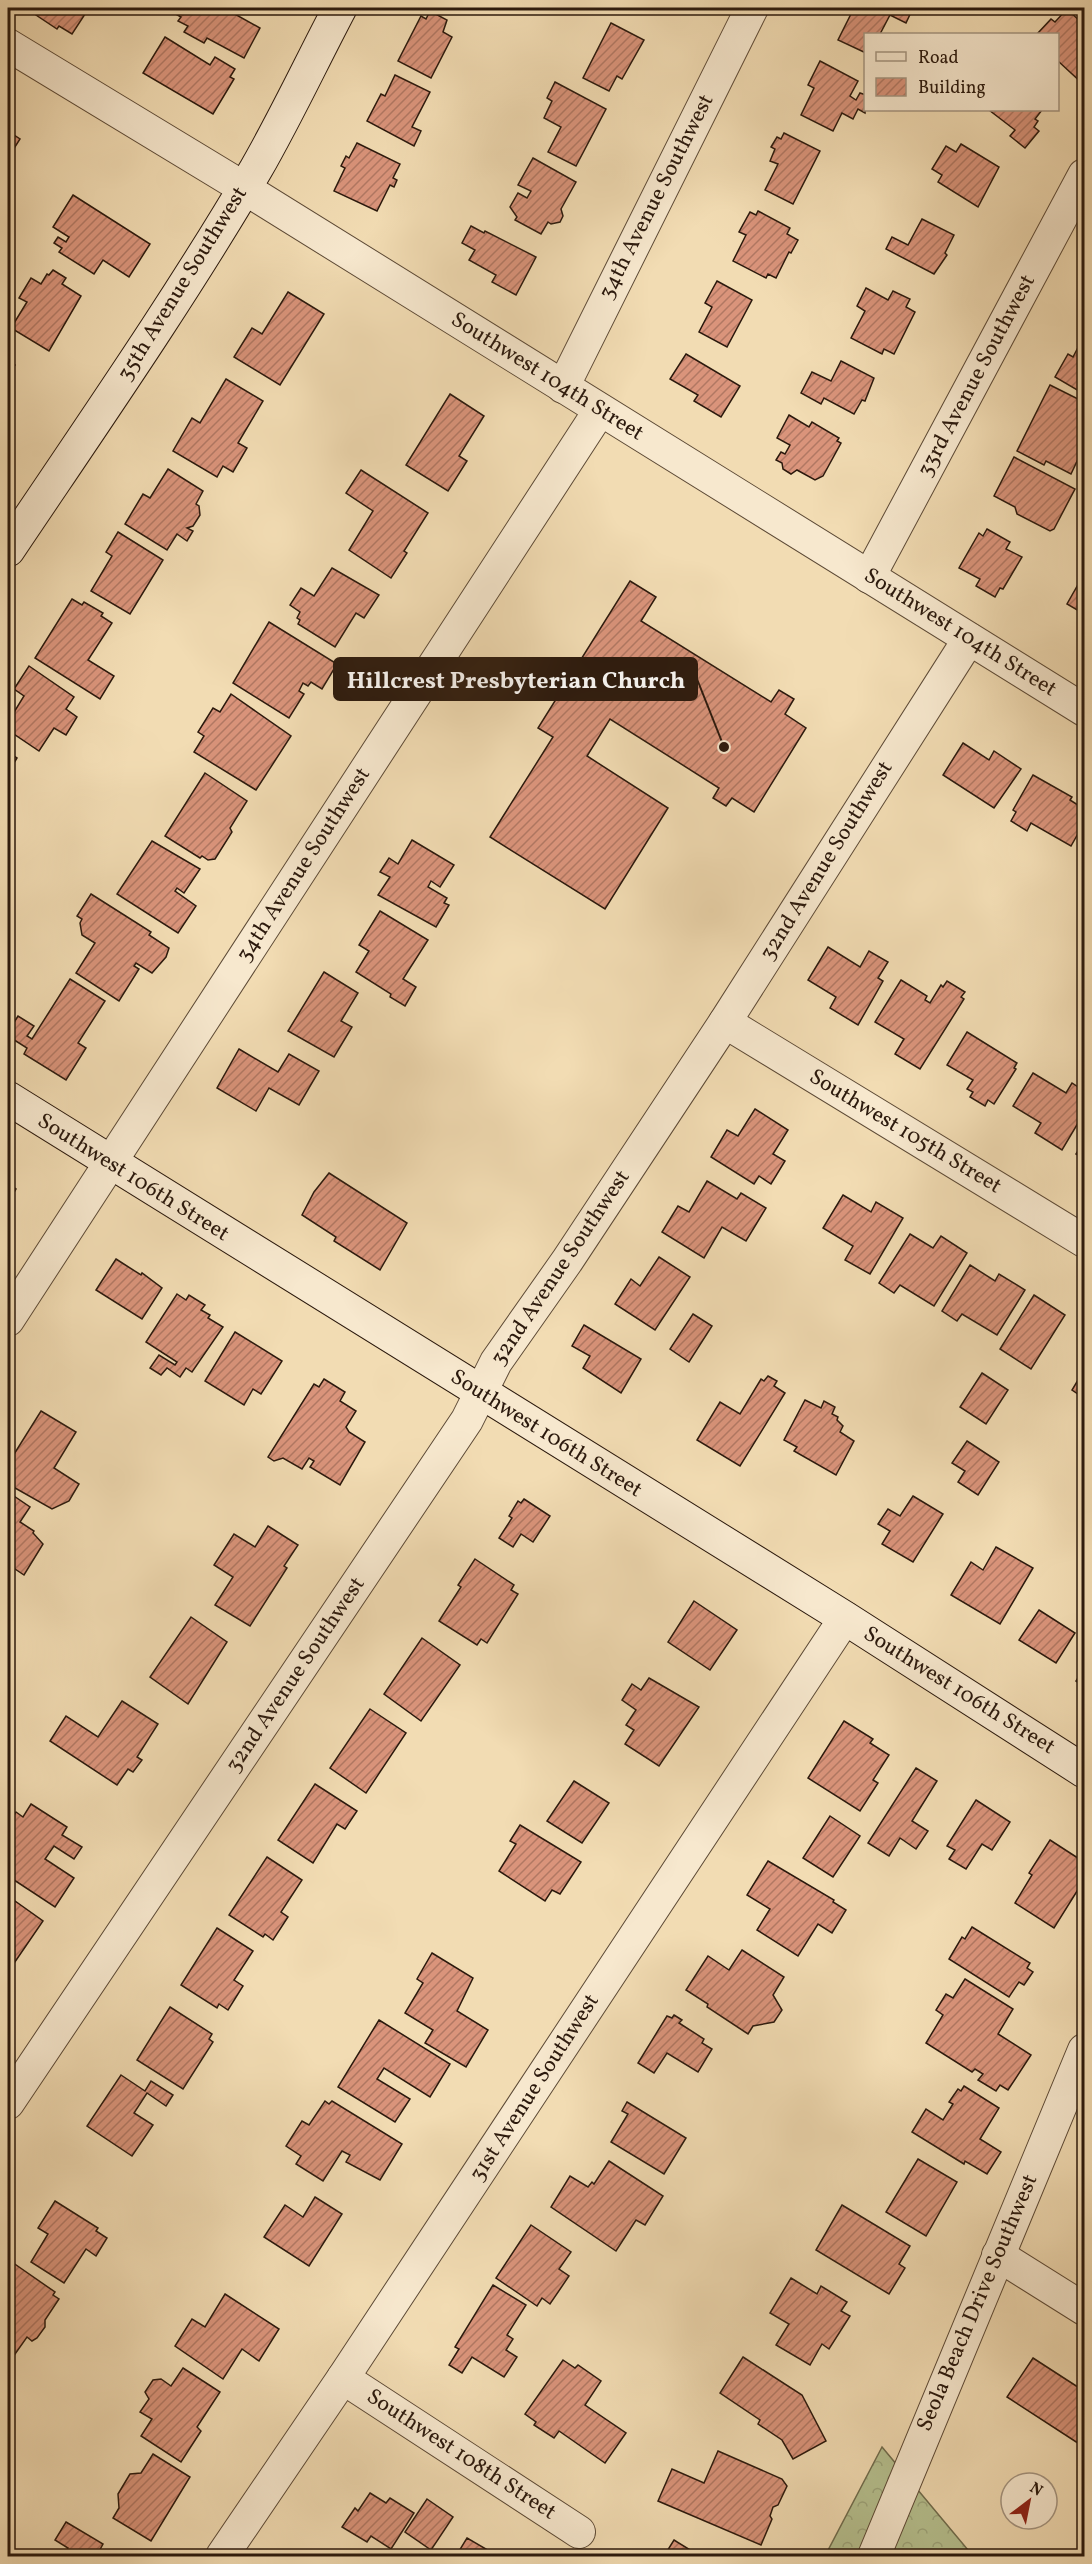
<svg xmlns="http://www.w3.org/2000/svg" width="1092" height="2564" font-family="Vollkorn,serif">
	<defs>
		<pattern id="forest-crowns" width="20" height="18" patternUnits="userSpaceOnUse" patternTransform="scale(1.5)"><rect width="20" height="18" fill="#b6c190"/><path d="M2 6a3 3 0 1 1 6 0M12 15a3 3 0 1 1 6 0" fill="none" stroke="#9da57b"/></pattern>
		<pattern id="building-hatch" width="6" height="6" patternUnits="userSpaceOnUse" patternTransform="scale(1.5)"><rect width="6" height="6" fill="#da947b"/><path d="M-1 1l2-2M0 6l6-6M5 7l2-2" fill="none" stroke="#b17863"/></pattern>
	</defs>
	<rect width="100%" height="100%" fill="#f2dcb3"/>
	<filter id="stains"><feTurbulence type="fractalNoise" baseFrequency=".00333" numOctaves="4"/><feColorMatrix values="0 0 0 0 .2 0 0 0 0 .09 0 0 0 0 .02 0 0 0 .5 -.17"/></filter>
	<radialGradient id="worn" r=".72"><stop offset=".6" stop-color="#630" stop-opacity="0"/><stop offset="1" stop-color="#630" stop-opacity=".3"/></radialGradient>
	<path fill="url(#forest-crowns)" stroke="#706d4e" stroke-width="1.5" d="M882,2447l91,109h-148z"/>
	<g fill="url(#building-hatch)" stroke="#2b190d" stroke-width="1.5">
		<path d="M33,8h56l-17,26 -13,-8 -2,3 -21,-14 2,-4z"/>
		<path d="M171,8h53l36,20 -16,30 -37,-20 -3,5 -20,-11 4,-6 -10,-5 3,-4 -12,-7z"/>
		<path d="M860,8h53l-7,15 -16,-8 -10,19h-14v19l-28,-13 14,-28 5,2z"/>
		<path d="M1067,9l17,16v34l-2,3 2,2v21l-26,-24v-27h-21l14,-15 4,3z"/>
		<path d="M430,11l17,9 -4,12 9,5 -21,41 -33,-17 23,-45 5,3z"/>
		<path d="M611,23l33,17 -22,39 -5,-3 -8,15 -26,-13z"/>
		<path d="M165,37l45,28 5,-8 20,12 -5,8 4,2 -21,35 -70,-41z"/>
		<path d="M820,61l38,20 -8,15 6,4 4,-7 6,2 -1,18 -7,-4 -5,10 -11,-6 -9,18 -32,-16 13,-27 -6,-3z"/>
		<path d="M395,75l35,17 -18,35 9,4 -7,15 -47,-25 14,-27 4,2z"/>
		<path d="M555,82l51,27 -30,57 -28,-14 13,-25 -17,-9 8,-17 -5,-3z"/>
		<path d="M989,110h53l-7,9 3,2 -4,6 5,4 -14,17 -15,-12 5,-6z"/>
		<path d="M8,131l12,8 -12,19z"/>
		<path d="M784,133l36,18 -27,53 -28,-14 13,-26 -8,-3 5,-12 -4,-2 6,-10 4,2z"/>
		<path d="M357,143l43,21 -7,14 4,2 -3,7 -4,-2 -13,26 -43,-20 11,-23 -4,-2 5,-10 3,2z"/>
		<path d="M961,144l38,23 -21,40 -40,-25 4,-7 -10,-6 14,-23 10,6z"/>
		<path d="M533,158l43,24 -15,27 2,7 -3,6 -9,2 -3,-2 -7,12 -26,-14 2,-3 -7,-10 8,-14 9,5 4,-7 -13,-6z"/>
		<path d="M73,195l77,49 -21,33 -26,-17 -9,14 -35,-22 3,-4 -8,-5 4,-6 8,5 3,-5 -16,-10z"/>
		<path d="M758,211l32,17 -3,6 11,6 -7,13 -2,-1 -13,26 -8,-4 -2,4 -33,-17 13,-26 -7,-3 11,-20 6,3z"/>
		<path d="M922,219l32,16 -9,18 2,2 -13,19 -48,-25 6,-12 16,8z"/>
		<path d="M471,226l13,7 1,-2 51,26 -20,38 -24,-13 4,-7 -27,-15 6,-10 -13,-7z"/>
		<path d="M53,270l13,8 -4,6 19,12 -32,55 -38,-23 16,-26 -8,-4 12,-20 10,6 6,-10 2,1z"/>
		<path d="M717,281l35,19 -25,47 -28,-15 13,-25 -7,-4z"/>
		<path d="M866,288l22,12 5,-9 17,8 -4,8 9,5 -21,42 -10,-5 -2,5 -31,-16 14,-27 -8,-5z"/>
		<path d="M288,292l36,22 -44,71 -46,-28 18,-29 10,6z"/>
		<path d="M1084,336v58l-29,-17 13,-23 5,3z"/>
		<path d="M686,354l54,32 -19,31 -27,-16 4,-6 -28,-16z"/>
		<path d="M8,360l7,5 -7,12z"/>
		<path d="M841,361l33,17 -9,23 -3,-1 -8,14 -30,-16 -3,6 -20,-11 11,-21 19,9z"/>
		<path d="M226,379l37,22 -25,42 9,5 -14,24 -10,-6 -6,11 -44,-26 19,-33 8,5z"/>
		<path d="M1050,385l34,17v52l-4,1 -9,19 -25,-13 -2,4 -27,-14z"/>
		<path d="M450,394l34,22 -25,40 8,5 -19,30 -42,-26z"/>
		<path d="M789,415l20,12 3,-5 27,16 -2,3 4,2 -18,33 -8,4 -18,-10 -6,4 -8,-5 -1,-6 -6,-3 5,-8 4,2 5,-9 -13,-7z"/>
		<path d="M1014,457l61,32 -21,40 -4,2 -33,-17 -2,-7 -21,-11z"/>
		<path d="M168,469l35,22 -7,13 3,2 1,9 -7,11 -6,2 6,3 -6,10 -10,-7 -10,16 -42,-26 18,-30 7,4z"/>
		<path d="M361,470l67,43 -24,38 3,2 -16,25 -42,-28 24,-39 -27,-18z"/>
		<path d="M987,529l23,13 -4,7 16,8 -19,32 -3,-1 -5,9 -19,-11 4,-7 -21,-11 20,-35 4,3z"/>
		<path d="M118,532l45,28 -33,54 -39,-23 21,-35 -6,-4z"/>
		<path d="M332,568l47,27 -15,23 -8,-5 -21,34 -37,-23 2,-4 -3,-2 3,-6 -10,-7 11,-17 13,8z"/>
		<path d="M1084,574v40l-17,-10z"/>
		<path d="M630,581l26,16 -15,24 130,81 8,-12 15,9 -9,15 21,14 -52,84 -22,-14 -6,8 -13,-8 6,-10 -109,-69 -23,37 81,52 -63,101 -115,-72 63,-100 -15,-9z"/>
		<path d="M72,599l10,6 2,-3 19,11 -2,3 11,7 -24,37 26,16 -14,23 -65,-41z"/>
		<path d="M269,622l68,42 -15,25 -11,-7 -3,4 -5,-3 -4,8 5,3 -15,24 -56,-35z"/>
		<path d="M29,666l45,31 -8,12 11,8 -11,18 -12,-7 -15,23 -31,-21v-8l16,-26 -10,-7z"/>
		<path d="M231,694l60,42 -35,54 -62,-38 10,-16 -6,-4 15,-24 7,4z"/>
		<path d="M963,743l26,17 5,-9 27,18 -27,39 -51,-33z"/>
		<path d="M8,752l9,6 -9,15z"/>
		<path d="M205,773l42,28 -17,27 2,4 -17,27 -7,1 -6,-4 -2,2 -35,-22z"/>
		<path d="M1033,775l39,22 -2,3 14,9v14l-13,23 -40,-23 -4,8 -16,-10 5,-9 -3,-2z"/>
		<path d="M412,840l42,25 -14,22 -9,-6 -3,6 19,11 -3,5 5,2 -13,22 -58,-32 12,-18 -10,-5 9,-14 9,6z"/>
		<path d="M152,841l48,28 -16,24 -7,-5 -2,3 21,15 -18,27 -61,-39z"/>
		<path d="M91,894l60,38 -2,3 20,13 -3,9 -14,16 -16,-10 -2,3 5,3 -20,32 -43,-28 19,-30 -13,-8 -2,-12 2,-4 -5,-3z"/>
		<path d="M380,911l48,29 -25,39 13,8 -11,19 -15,-9 1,-3 -35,-22 13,-21 -10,-6z"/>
		<path d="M828,947l32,20 9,-16 19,11 -10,16 5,3 -25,44 -28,-17 6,-11 -28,-17z"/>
		<path d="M324,972l34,21 -17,28 11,6 -18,30 -46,-26z"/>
		<path d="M70,979l35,22 -27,42 8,5 -20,32 -42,-26 3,-6 -19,-12v-4l10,-16 16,10 -7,10 5,3z"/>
		<path d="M901,980l26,16 -2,4 5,3 11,-18 2,2 4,-6 18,11 -4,5 3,2 -44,70 -25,-15 9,-15 -29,-17z"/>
		<path d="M967,1032l50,31 -3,5 2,1 -22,35 -6,-4 -3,6 -15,-9 3,-5 -6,-3 6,-9 -26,-15z"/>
		<path d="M239,1049l39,23 11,-18 30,17 -20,34 -30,-17 -13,23 -39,-23z"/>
		<path d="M1033,1073l33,20 6,-10 12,8v22l-22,37 -27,-17 6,-10 -28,-17z"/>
		<path d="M755,1109l33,21 -15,24 12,7 -14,23 -12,-8 -5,8 -43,-27 16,-27 11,6z"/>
		<path d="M1084,1141v18l-8,-5z"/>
		<path d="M329,1173l78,50 -27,47 -46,-29 2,-4 -34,-22 12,-23z"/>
		<path d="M707,1181l30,18 4,-6 25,15 -20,33 -24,-14 -18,31 -42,-26 16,-26 11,6z"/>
		<path d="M8,1183l8,6 -8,14z"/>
		<path d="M843,1195l28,17 5,-10 27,16 -33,56 -25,-14 8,-14 -30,-18z"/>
		<path d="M910,1234l23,14 8,-12 26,17 -33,53 -34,-21 -6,8 -15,-10z"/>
		<path d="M659,1257l31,20 -35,53 -40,-26 16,-25 9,7z"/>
		<path d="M116,1259l25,16 1,-2 20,15 -20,31 -46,-29z"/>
		<path d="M970,1265l25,16 4,-7 26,16 -28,45 -35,-21 -5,7 -15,-10z"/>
		<path d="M177,1294l9,6 3,-5 16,10 -4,5 9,5 -2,3 15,9 -31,45 -6,-4 -6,9 -13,-9 -6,7 -11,-7 9,-13 16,10 2,-3 -31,-20z"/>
		<path d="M1034,1295l31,20 -34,54 -31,-20z"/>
		<path d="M693,1314l19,12 -23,36 -19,-13z"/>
		<path d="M584,1325l57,34 -20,34 -38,-25 7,-12 -18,-10z"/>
		<path d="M235,1332l47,29 -21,33 -8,-5 -9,16 -39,-24z"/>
		<path d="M1084,1370v28l-12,-8z"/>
		<path d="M982,1373l26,17 -22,34 -26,-17z"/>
		<path d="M768,1376l9,5 -3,5 11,7 -45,73 -43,-26 23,-38 20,12 21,-35 3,2z"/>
		<path d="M324,1379l21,13 -5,9 16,10 -10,16 3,5 16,10 -25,43 -30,-18 4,-6 -5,-3 -7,11 -19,-11 -9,3 -6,-4 46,-73 5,3z"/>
		<path d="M805,1400l16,8 3,-7 11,6 -3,7 6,3 -1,3 6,6 -3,6 14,9 -18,34 -42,-24 3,-4 -13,-7z"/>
		<path d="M41,1411l35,21 -22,36 25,16 -10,17 -17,8 -44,-25v-28l3,3z"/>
		<path d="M967,1441l32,21 -21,33 -20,-13 7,-11 -13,-8z"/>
		<path d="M8,1492l22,15 -10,15 14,9 -1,2 10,11 -19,31 -12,-8 -4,8z"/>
		<path d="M913,1496l30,18 -30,48 -31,-18 8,-13 -12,-7 10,-15 12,7z"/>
		<path d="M524,1499l26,17 -17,26 -12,-8 -8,13 -14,-9 13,-20 -3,-2 9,-15 3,2z"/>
		<path d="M268,1526l30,19 -14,21 3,2 -37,58 -35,-21 18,-28 -19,-12 20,-31 21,13z"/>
		<path d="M996,1547l37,21 -33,56 -49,-29 20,-33 12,8z"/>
		<path d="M475,1559l39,26 -3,5 7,4 -31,49 -6,-4 -4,6 -38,-24 22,-34 -3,-2z"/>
		<path d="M694,1601l43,29 -27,40 -42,-28z"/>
		<path d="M1039,1610l36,23 -19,30 -37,-23z"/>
		<path d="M191,1617l36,25 -39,62 -38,-27z"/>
		<path d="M422,1638l38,27 -39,56 -37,-27z"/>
		<path d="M1084,1668v19l-8,-6z"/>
		<path d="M649,1678l50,29 -40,59 -34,-22 9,-14 -8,-5 10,-15 -14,-10 10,-16 9,6z"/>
		<path d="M122,1701l36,23 -21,33 5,3 -9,12 -5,-3 -11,16 -67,-44 16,-25 32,21z"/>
		<path d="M370,1709l36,24 -40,60 -36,-25z"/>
		<path d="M844,1721l29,18 -3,4 19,12 -16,25 5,3 -18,28 -52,-33z"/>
		<path d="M916,1768l21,13 -25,40 16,10 -12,18 -16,-11 -11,18 -21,-13z"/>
		<path d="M574,1781l35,22 -27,40 -35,-22z"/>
		<path d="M315,1784l42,27 -12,18 -8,-5 -24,39 -35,-23z"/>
		<path d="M976,1800l34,22 -18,28 -10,-6 -16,25 -17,-10 6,-9 -8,-4z"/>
		<path d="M31,1804l36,23 -5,8 20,12 -8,12 -20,-13 -9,13 29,19 -19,29 -47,-31v-50l8,-14 7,5z"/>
		<path d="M830,1816l30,20 -27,41 -30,-19z"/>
		<path d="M520,1825l61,37 -21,32 -8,-4 -7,11 -46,-30 17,-27 -6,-3z"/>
		<path d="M1050,1840l34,22v18l-30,48 -39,-25 17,-28 -3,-2z"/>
		<path d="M267,1857l35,23 -21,32 7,5 -15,23 -8,-6 -2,3 -34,-22z"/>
		<path d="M768,1861l66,39 -1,2 13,8 -14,23 -14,-9 -20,32 -41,-26 13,-21 -23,-14z"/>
		<path d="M8,1896l35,25 -35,51z"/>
		<path d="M972,1927l58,36 -3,5 6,4 -9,13 -5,-3 -10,15 -60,-38 13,-22 3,2z"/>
		<path d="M217,1928l36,23 -19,29 9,6 -15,24 -9,-6 -2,4 -36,-23z"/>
		<path d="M742,1950l42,27 -11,18 9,15 -8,12 -21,4 -5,8 -41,-27 1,-3 -22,-14 22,-34 21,14z"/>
		<path d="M432,1953l41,25 -16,33 31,19 -22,37 -41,-24 8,-13 -28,-17 18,-30 -6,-4z"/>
		<path d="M965,1979l48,30 -15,25 33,21 -23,35 -8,-5 -4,6 -18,-11 5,-6 -8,-5 -3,3 -46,-29 17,-28 -7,-5 10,-16 7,4z"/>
		<path d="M170,2007l42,27 -3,5 4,3 -30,47 -46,-29z"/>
		<path d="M674,2015l8,5 -3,3 25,16 -2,4 10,6 -14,23 -31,-19 -13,20 -16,-10 29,-47 5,2z"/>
		<path d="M379,2020l71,44 -20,33 -46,-29 -7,11 33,20 -15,23 -57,-35z"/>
		<path d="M121,2075l24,16 6,-10 22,14 -7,11 -19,-13 -13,20 19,12 -21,31 -45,-30z"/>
		<path d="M964,2086l35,22 -19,31 21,13 -14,22 -22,-13 -1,3 -52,-32 14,-23 17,11 10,-16 -4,-2 9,-13 3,2z"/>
		<path d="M325,2101l4,3 3,-3 70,43 -22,36 -34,-18 4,-7 -8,-4 -19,30 -27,-17 5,-8 -15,-10 16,-25 7,4z"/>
		<path d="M627,2102l59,36 -22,36 -53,-32 17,-28 -6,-3z"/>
		<path d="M918,2159l39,23 -31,54 -40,-24z"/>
		<path d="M609,2161l54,35 -18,29 -9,-5 -20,31 -65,-44 19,-31 18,11 4,-5 2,2z"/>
		<path d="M315,2197l27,17 -33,52 -45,-29 21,-32 18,12z"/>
		<path d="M55,2201l43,27 -2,3 11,7 -11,18 -10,-7 -22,34 -33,-21 17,-28 -10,-6z"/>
		<path d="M842,2205l68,41 -11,18 6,4 -16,26 -73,-44z"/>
		<path d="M531,2225l40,27 -12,17 10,7 -19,28 -8,-6 -5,8 -41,-28z"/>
		<path d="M9,2260l46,32 -2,3 6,4 -14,21v7l-8,11 -5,3 -5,-4 -14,20 -5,-4z"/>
		<path d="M791,2278l26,16 4,-8 26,16 -6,9 9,5 -21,33 -7,-5 -12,21 -34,-20 13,-21 -19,-11z"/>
		<path d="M493,2285l33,20 -19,30 6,4 -7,11 11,7 -13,20 -32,-20 -10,16 -13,-8 10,-16 -4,-2z"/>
		<path d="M225,2294l54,35 -20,32 -17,-12 -19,30 -48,-33 17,-27 13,8z"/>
		<path d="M743,2357l59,38 24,46 -33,18 -11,-19 -24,-16 2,-4 -40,-27z"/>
		<path d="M1033,2358l51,33v56l-77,-50z"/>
		<path d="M563,2360l12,8 3,-3 23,16 -16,24 41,28 -21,30 -46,-32 -5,7 -20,-13 2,-3 -11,-8z"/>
		<path d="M183,2368l37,24 -23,35 4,4 -20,31 -40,-26 11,-17 -12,-7 9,-13 -4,-7 8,-12 8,-1 10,7z"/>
		<path d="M718,2451l64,28 5,7 -9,19 -5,2 -3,9 2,3 -11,26 -103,-44 14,-32 32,14z"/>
		<path d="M153,2454l37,23 -39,64 -38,-23 6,-10 -1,-14 12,-20 11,-1z"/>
		<path d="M370,2493l16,10 4,-5 24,15 -23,36 -20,-13 -4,6 -25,-15 13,-19 3,3z"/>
		<path d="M427,2499l26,18 -22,33 -26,-18z"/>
		<path d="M66,2522l37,22 -6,11 1,1h-35l5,-8 -13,-8z"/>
		<path d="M467,2538l31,18h-42z"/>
		<path d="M674,2540l26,16h-36z"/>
	</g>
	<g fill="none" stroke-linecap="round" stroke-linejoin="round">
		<g stroke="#5d4a36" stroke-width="34">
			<g id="street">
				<path d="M8,45l236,143 840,522"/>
				<path d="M563,387l189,-379"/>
				<path d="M869,577l215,-402"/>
				<path d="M725,1022l359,219"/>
				<path d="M8,1320l592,-910"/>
				<path d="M8,2103l459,-683 29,-58 71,-101 158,-239 244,-383"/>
				<path d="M998,2255l86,54"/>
				<path d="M343,2378l236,154"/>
				<path d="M222,2556l121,-178 502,-760"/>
				<path d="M874,2556l210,-506"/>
			</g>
		</g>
		<g stroke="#2b190d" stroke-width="35">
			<g id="secondary">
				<path d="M8,550c84,-125 171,-250 248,-381 30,-52 56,-108 84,-161"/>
				<path d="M8,1098l837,520 239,153"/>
			</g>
		</g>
		<use href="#street" stroke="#f7e8ce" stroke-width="32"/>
		<use href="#secondary" stroke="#f7e8ce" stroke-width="33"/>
	</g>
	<g text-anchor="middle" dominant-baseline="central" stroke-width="4.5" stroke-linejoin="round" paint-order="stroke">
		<g font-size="22" fill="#2b190d" stroke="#f7e8ce">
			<text transform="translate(657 197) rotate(-63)">34th Avenue Southwest</text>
			<text transform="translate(183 284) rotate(-58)">35th Avenue Southwest</text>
			<text transform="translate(977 376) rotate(-62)">33rd Avenue Southwest</text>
			<text transform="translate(547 377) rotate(32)">Southwest 104th Street</text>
			<text transform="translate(960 633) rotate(32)">Southwest 104th Street</text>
			<text transform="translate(827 861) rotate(-58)">32nd Avenue Southwest</text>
			<text transform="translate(304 865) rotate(-57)">34th Avenue Southwest</text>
			<text transform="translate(905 1132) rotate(31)">Southwest 105th Street</text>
			<text transform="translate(133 1178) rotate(32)">Southwest 106th Street</text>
			<text transform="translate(561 1268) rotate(-56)">32nd Avenue Southwest</text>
			<text transform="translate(546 1434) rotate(32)">Southwest 106th Street</text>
			<text transform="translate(296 1675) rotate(-56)">32nd Avenue Southwest</text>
			<text transform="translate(959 1691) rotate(32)">Southwest 106th Street</text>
			<text transform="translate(535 2088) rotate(-57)">31st Avenue Southwest</text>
			<text transform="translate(978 2303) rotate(-67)">Seola Beach Drive Southwest</text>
			<text transform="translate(461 2455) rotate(33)">Southwest 108th Street</text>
		</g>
	</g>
	<path fill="none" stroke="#2b190d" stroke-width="2" d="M724 747L697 679"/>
	<circle fill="#2b190d" stroke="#f7e8ce" stroke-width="2" cx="724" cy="747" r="6"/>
	<rect fill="#2b190d" stroke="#2b190d" stroke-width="2" x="334" y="658" width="363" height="42" rx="6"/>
	<g font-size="24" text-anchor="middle" font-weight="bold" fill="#fff">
		<text x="516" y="688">Hillcrest Presbyterian Church</text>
	</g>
	<rect width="1092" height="2564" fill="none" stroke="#f2dcb3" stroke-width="30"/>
	<rect x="9" y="9" width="1074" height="2546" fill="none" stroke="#2b190d" stroke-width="3"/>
	<rect x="15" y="15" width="1062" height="2534" fill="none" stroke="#2b190d" stroke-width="1.5"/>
	<rect x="864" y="33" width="195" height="78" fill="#f7e8ce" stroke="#a59581" stroke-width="1.5"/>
	<rect x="876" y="52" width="30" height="9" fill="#f7e8ce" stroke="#a59581" stroke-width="1.5"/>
	<text x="918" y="63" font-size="18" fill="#2b190d">Road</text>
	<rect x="876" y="78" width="30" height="18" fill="url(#building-hatch)" stroke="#a59581" stroke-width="1.5"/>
	<text x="918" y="93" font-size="18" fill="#2b190d">Building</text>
	<g transform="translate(1029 2501) rotate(32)"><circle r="28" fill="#f7e8ce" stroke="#a59581" stroke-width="1.5"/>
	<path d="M0-4.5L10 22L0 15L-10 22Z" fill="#8f2418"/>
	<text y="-9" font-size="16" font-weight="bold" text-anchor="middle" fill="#2b190d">N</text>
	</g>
	<rect width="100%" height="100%" filter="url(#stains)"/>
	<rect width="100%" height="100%" fill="url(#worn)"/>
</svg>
